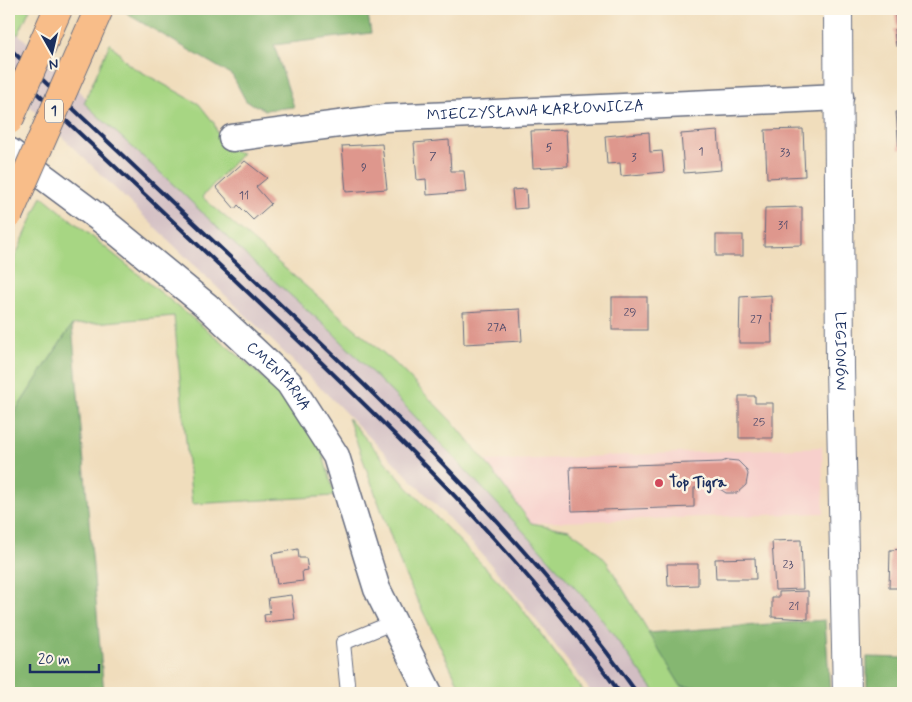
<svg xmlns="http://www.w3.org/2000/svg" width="912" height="702" font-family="Mynerve,sans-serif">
	<rect width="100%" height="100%" fill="#fcf5e5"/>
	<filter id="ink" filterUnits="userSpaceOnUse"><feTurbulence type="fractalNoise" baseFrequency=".02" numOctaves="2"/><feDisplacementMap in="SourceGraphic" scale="10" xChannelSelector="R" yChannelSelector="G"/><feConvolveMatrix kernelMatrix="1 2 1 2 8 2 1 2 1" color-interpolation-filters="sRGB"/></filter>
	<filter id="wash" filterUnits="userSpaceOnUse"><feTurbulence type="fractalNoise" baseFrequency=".0096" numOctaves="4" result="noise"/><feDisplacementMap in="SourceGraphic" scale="20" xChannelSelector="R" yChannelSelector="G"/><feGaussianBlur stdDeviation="1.12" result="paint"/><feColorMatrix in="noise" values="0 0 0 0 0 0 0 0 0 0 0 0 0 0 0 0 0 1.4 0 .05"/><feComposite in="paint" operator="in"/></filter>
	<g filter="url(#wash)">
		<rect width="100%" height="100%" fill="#f0ddbc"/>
		<path fill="#f7d0cc" d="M822,447l2,66 -293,10 -46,-62z"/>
		<path fill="#d2bec3" d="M9,25l360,340 207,221 81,107h-65l-69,-90 -42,-50 -43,-46 -107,-109 -275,-267 -47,-43z"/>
		<g fill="#a7d683" stroke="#618270">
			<path d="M9,9h21l-12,26 -9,-10z"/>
			<path d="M110,43l19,22 70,39 15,19 8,24 20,6 -40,44 193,166 63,65 27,33 46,62 38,7 23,16 15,16 74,124 91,7 37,-4 -2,4h-151l-62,-84 -56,-62 -132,-140 -74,-75 -79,-70 -76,-74 -93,-85z"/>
			<path d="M42,196l197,160 56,51 27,45 13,44 -143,8 -18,-188 -102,9 -63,96v-150z"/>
			<path d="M348,418l59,69 104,107 74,99h-122l-59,-120z"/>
		</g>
		<g fill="#85b771" stroke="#507368">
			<path d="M129,9h238l4,24 -97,12 20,62 -29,3 -19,-9 -14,-26 -105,-61z"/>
			<path d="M72,325l32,368h-95v-272z"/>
			<path d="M825,620l5,73h-23l1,-4 -36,4 -91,-7 -33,-53z"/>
			<path d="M867,657l36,1v35h-36z"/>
		</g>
		<g id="blocks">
			<g fill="#de978d">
				<path d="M903,13v32l-7,1 -2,-17h3l-2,-15z"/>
				<path d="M903,111v38l-4,1 -3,-38z"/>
				<path d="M803,129l2,47 -38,2 -2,-48z"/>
				<path d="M566,130l2,36 -35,2 -2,-37z"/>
				<path d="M718,131l3,39 -37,3 -3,-39z"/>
				<path d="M649,132l1,20 12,-1 2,21 -43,4 -1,-13 -13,1 -2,-28z"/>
				<path d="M449,140l2,31h13l2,21 -39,3 -1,-16 -9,1 -3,-37z"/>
				<path d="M382,144l5,45 -41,3 -4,-46z"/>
				<path d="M245,161l22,17 -11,9 15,17 -18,16 -15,-15 -3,4 -19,-22z"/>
				<path d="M526,189l1,19 -13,1 -2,-19z"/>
				<path d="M802,207v38l-38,1 1,-38z"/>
				<rect x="716" y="235" width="27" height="21"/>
				<path d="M771,295l1,48h-33l1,-46z"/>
				<rect x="612" y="297" width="35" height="33"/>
				<path d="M520,309l2,32 -58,3 -1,-32z"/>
				<path d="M739,396h16v7h18v35h-34z"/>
				<path d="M727,460l11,1 8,8 2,5 -2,11 -9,8h-11l-9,-6 -23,1v19l-122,4 -2,-44 152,-5z"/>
				<path d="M801,540l2,49 -28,1 -3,-49z"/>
				<path d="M298,549l1,9h7l2,12 -6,1 1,10 -26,3 -5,-30z"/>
				<path d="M903,549v39h-14l1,-38z"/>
				<path d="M755,558l1,21h-40l-1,-20z"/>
				<path d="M667,564h31v21l-30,1z"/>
				<path d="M808,591v28l-36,-2v-20h7v-5z"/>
				<path d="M291,595l4,24 -30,3 -1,-7 6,-1 -2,-16z"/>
			</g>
		</g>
	</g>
	<g filter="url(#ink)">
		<use href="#blocks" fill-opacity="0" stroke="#666c7f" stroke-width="1"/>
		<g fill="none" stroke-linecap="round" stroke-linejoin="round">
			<g stroke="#666c7f" stroke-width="16">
				<path id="service" d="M348,693l-5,-50 51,-21"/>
			</g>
			<g stroke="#666c7f" stroke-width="29">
				<g id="minor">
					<path id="s1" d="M232,138l153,-20 455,-21"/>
					<path id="s2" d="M9,151l98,73 100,82 82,77 47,73 41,133 52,104"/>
				</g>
			</g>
			<g stroke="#666c7f" stroke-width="30">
				<g id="tertiary">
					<path id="s3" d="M838,9l2,359 7,325"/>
				</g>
			</g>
			<use href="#service" stroke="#fff" stroke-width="14"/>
			<use href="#minor" stroke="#fff" stroke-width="26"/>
			<use href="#tertiary" stroke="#fff" stroke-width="28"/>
			<g stroke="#1b2f5e" stroke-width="4">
				<path d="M9,48c85,81 171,162 257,243 133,125 264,253 371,402"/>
				<path d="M9,67c97,91 195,183 291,275 115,110 227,222 320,351"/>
			</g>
			<g stroke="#666c7f" stroke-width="30" stroke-linecap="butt">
				<g id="primary-bridge">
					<path d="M9,120l49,-111"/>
					<path d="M9,214l90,-205"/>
				</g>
			</g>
			<use href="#primary-bridge" stroke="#f8bd89" stroke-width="28"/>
		</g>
	</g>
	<circle fill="#d1495b" stroke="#fcf5e5" stroke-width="2" cx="659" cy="483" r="5"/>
	<g text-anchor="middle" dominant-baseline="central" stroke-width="5" stroke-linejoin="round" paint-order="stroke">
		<g font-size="12" fill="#4c496a">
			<text x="549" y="148">5</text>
			<text x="701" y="152">1</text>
			<text x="785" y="153">33</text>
			<text x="433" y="157">7</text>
			<text x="634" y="158">3</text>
			<text x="364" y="168">9</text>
			<text x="244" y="196">11</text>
			<text x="783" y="226">31</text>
			<text x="630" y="313">29</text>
			<text x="756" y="320">27</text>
			<text x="497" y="328">27A</text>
			<text x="759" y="423">25</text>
			<text x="788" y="565">23</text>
			<text x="794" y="607">21</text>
		</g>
		<rect fill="#fcf5e5" stroke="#5e6a86" stroke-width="1" x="45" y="99.5" width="18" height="23" rx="4"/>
		<g font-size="14" font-weight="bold" fill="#1b2f5e">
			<text x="54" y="111">1</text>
		</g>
		<g font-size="15" fill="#1b2f5e" stroke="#fcf5e5">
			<text stroke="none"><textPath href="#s1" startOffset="305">MIECZYSŁAWA KARŁOWICZA</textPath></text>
			<text stroke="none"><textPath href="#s3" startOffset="342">LEGIONÓW</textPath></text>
			<text stroke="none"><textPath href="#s2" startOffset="352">CMENTARNA</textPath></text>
		</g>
		<g font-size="15" font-weight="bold" fill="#1b2f5e" stroke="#fcf5e5" text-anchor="start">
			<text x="669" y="483">Top Tigra</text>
		</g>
	</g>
	<rect width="912" height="702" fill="none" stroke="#fcf5e5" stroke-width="30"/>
	<g transform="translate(52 52) rotate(172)" stroke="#fcf5e5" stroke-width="4" paint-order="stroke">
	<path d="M0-4L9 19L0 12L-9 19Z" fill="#1b2f5e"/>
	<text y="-8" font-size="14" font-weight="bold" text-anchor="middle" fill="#1b2f5e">N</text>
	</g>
	<path d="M30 664v8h69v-8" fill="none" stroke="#1b2f5e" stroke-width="2.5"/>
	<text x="38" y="664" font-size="15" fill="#1b2f5e" stroke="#fcf5e5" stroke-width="4" paint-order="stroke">20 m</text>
</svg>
